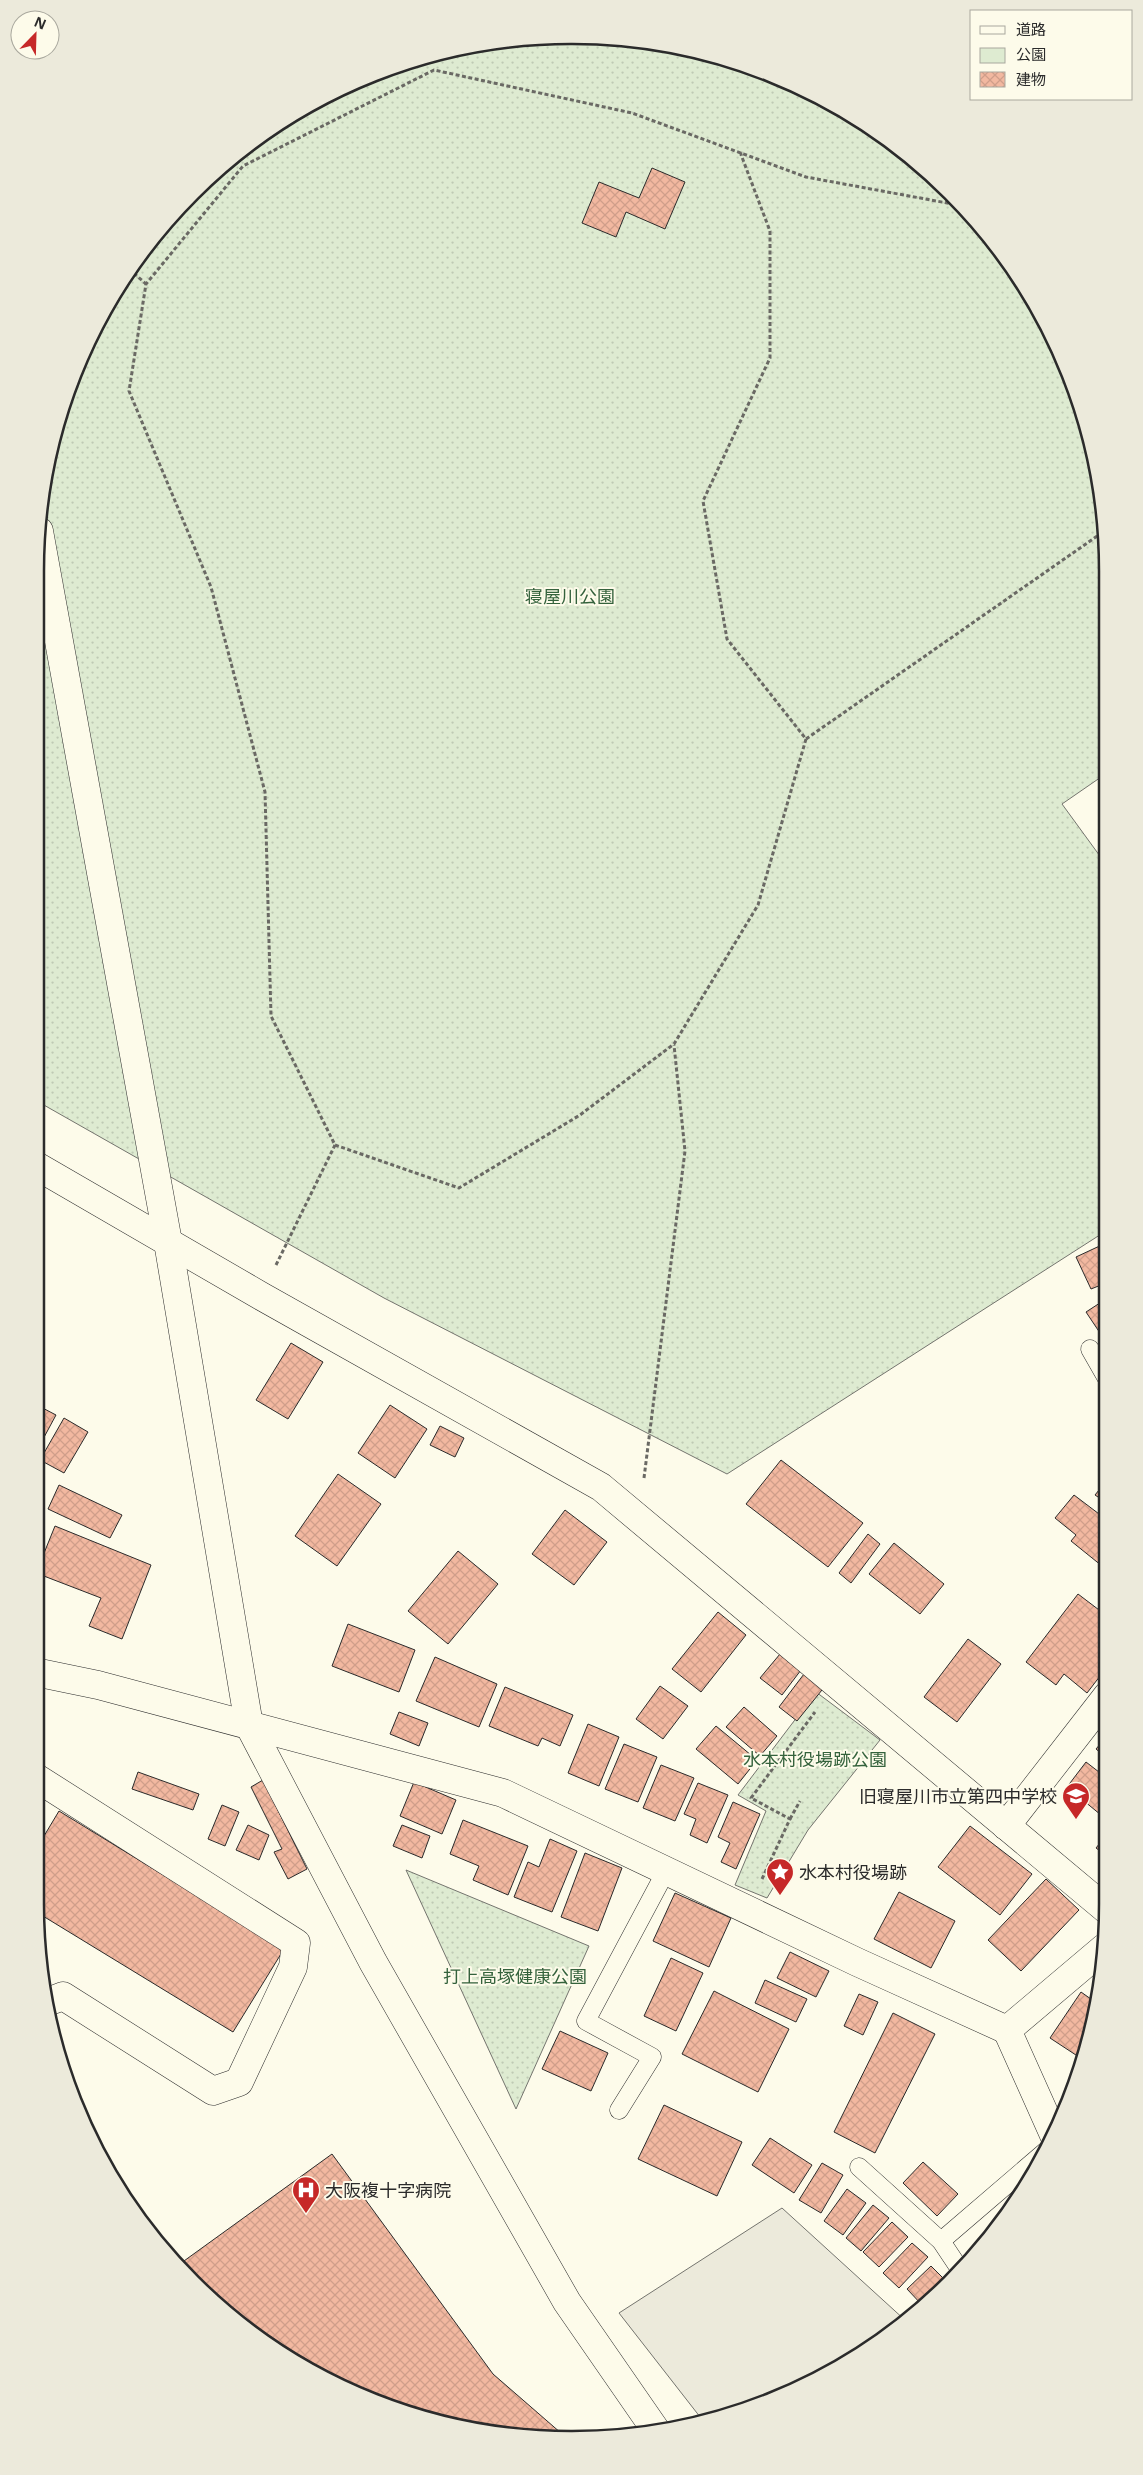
<svg xmlns="http://www.w3.org/2000/svg" width="1143" height="2475" font-family="'Open Sans','Noto Sans JP',sans-serif">
	<defs>
		<pattern id="green-dots" width="8" height="8" patternUnits="userSpaceOnUse" patternTransform="scale(1.25)"><rect width="8" height="8" fill="#deebd1"/><path d="M2 2h.1M6 6h.1" fill="none" stroke="#bfcab4" stroke-width="1.8" stroke-linecap="round"/></pattern>
		<pattern id="building-cross-hatch" width="8" height="8" patternUnits="userSpaceOnUse" patternTransform="scale(1.25)"><rect width="8" height="8" fill="#f2b8a0"/><path d="M0 0l8 8M0 8l8-8" fill="none" stroke="#d09e8a"/></pattern>
	</defs>
	<rect width="100%" height="100%" fill="#fdfbea"/>
	<g fill="url(#green-dots)" stroke="#74746e">
		<path d="M571,35l105,10 101,31 121,70 99,99 70,121 36,135 1,274 -42,29 43,59 1,368 -379,243 -343,-176 -349,-198v-529l10,-104 31,-101 49,-92 67,-82 81,-66 93,-50 101,-31z"/>
		<path d="M816,1692l64,48 -72,90 -41,68 -32,-13 31,-74 -28,-16z"/>
		<path d="M406,1870l183,76 -73,163z"/>
	</g>
	<path fill="#eceadb" stroke="#74746e" d="M782,2208l124,113 -67,47 -95,43 -40,11 -85,-109z"/>
	<g fill="url(#building-cross-hatch)" stroke="#2b2b2b">
		<path d="M652,168l33,14 -20,47 -39,-17 -10,25 -34,-14 17,-41 40,16z"/>
		<path d="M1106,1243v40l-15,6 -15,-32z"/>
		<path d="M1106,1299v43l-20,-30z"/>
		<path d="M291,1343l32,19 -35,57 -32,-19z"/>
		<path d="M35,1404l21,11 -21,39z"/>
		<path d="M390,1405l37,24 -32,49 -37,-25z"/>
		<path d="M64,1418l24,14 -24,41 -24,-13z"/>
		<path d="M440,1426l24,12 -9,19 -25,-12z"/>
		<path d="M781,1460l82,63 -35,44 -82,-63z"/>
		<path d="M338,1474l43,30 -44,62 -42,-30z"/>
		<path d="M1107,1480v23l-12,-8z"/>
		<path d="M59,1485l63,30 -12,23 -62,-29z"/>
		<path d="M1074,1495l33,25v50l-36,-29 5,-6 -21,-17z"/>
		<path d="M565,1510l42,32 -33,43 -42,-31z"/>
		<path d="M55,1526l96,39 -29,74 -33,-13 12,-28 -65,-25z"/>
		<path d="M868,1534l12,10 -29,39 -12,-10z"/>
		<path d="M894,1543l50,41 -24,30 -51,-40z"/>
		<path d="M458,1551l40,33 -50,60 -40,-33z"/>
		<path d="M1078,1594l29,22v51l-20,26 -23,-19 -8,11 -30,-23z"/>
		<path d="M718,1612l28,23 -45,57 -29,-23z"/>
		<path d="M348,1624l67,26 -16,42 -67,-26z"/>
		<path d="M968,1639l33,25 -44,58 -33,-25z"/>
		<path d="M780,1654l21,16 -19,25 -22,-17z"/>
		<path d="M435,1657l62,27 -18,43 -63,-26z"/>
		<path d="M807,1670l19,15 -29,36 -18,-14z"/>
		<path d="M660,1686l28,20 -25,33 -27,-20z"/>
		<path d="M505,1687l68,28 -13,31 -18,-8 -4,8 -49,-20z"/>
		<path d="M744,1707l33,29 -17,20 -34,-29z"/>
		<path d="M399,1712l29,11 -9,23 -29,-12z"/>
		<path d="M588,1724l31,13 -20,49 -31,-13z"/>
		<path d="M716,1726l41,34 -19,24 -42,-35z"/>
		<path d="M1107,1736l1,23 -12,-10z"/>
		<path d="M624,1744l33,13 -19,45 -33,-13z"/>
		<path d="M1086,1762l22,17v27l-7,9 -34,-28z"/>
		<path d="M661,1765l33,13 -19,43 -32,-13z"/>
		<path d="M138,1772l61,22 -6,16 -61,-21z"/>
		<path d="M263,1780l44,89 -19,10 -14,-27 8,-3 -31,-62z"/>
		<path d="M414,1782l42,18 -14,34 -42,-18z"/>
		<path d="M698,1783l30,12 -21,48 -17,-8 6,-16 -12,-5z"/>
		<path d="M733,1802l27,12 -24,55 -15,-7 9,-19 -12,-6z"/>
		<path d="M222,1805l17,7 -14,34 -17,-7z"/>
		<path d="M59,1811l225,138 -51,83 -195,-119 -2,2 -1,-77 6,3z"/>
		<path d="M463,1820l65,26 -20,49 -35,-15 6,-14 -29,-12z"/>
		<path d="M248,1825l21,10 -10,25 -23,-10z"/>
		<path d="M402,1825l28,11 -8,22 -29,-12z"/>
		<path d="M970,1826l62,48 -32,41 -62,-48z"/>
		<path d="M1108,1833v24l-12,-9z"/>
		<path d="M550,1839l27,12 -25,61 -38,-15 14,-35 11,5z"/>
		<path d="M585,1853l37,15 -24,63 -37,-14z"/>
		<path d="M1046,1879l33,31 -58,61 -33,-31z"/>
		<path d="M899,1892l56,29 -24,47 -57,-29z"/>
		<path d="M675,1893l56,25 -22,49 -56,-26z"/>
		<path d="M790,1952l39,19 -13,26 -39,-19z"/>
		<path d="M671,1958l32,15 -27,58 -32,-15z"/>
		<path d="M765,1980l42,19 -11,23 -41,-19z"/>
		<path d="M714,1991l75,38 -31,63 -76,-38z"/>
		<path d="M1081,1992l17,12 -16,55 -32,-21z"/>
		<path d="M859,1994l19,8 -15,33 -19,-9z"/>
		<path d="M893,2013l42,21 -60,119 -41,-21z"/>
		<path d="M560,2031l48,22 -17,38 -49,-22z"/>
		<path d="M664,2105l78,37 -25,54 -79,-37z"/>
		<path d="M770,2138l42,27 -18,28 -42,-28z"/>
		<path d="M332,2154l161,220 76,66 -102,-10 -68,-19 -95,-43 -86,-61 -41,-41z"/>
		<path d="M923,2162l35,32 -21,22 -34,-33z"/>
		<path d="M822,2163l21,12 -22,38 -22,-13z"/>
		<path d="M847,2189l19,14 -23,32 -19,-14z"/>
		<path d="M873,2205l16,13 -28,33 -15,-13z"/>
		<path d="M892,2222l16,15 -29,30 -16,-15z"/>
		<path d="M912,2243l16,14 -29,31 -16,-15z"/>
		<path d="M931,2266l17,17 -25,23 -16,-17z"/>
	</g>
	<g fill="none" stroke-linecap="round" stroke-linejoin="round">
		<g stroke="#2b2b2b" stroke-width="19">
			<g id="service">
				<path d="M1090,1349l16,28"/>
				<path d="M619,2110l33,-53 -66,-36 80,-150"/>
				<path d="M859,2167l82,74 20,30"/>
				<path d="M941,2241l106,-91"/>
			</g>
		</g>
		<g stroke="#2b2b2b" stroke-width="29">
			<g id="minor">
				<path d="M35,1165l226,131 340,191 506,423"/>
				<path d="M35,1672l63,13 405,108 354,169 150,68 97,-82"/>
				<path d="M35,1777l261,166 -3,24 -54,115 -26,9 -150,-95 -18,7"/>
				<path d="M1006,1826l101,-130"/>
				<path d="M1007,2030l47,105"/>
			</g>
		</g>
		<g stroke="#2b2b2b" stroke-width="29">
			<path id="tertiary" d="M39,531l129,711 81,483 124,237 194,340 90,130"/>
		</g>
		<g stroke="#6a6964" stroke-width="3" stroke-dasharray="4 2.5" stroke-linecap="butt">
			<path d="M740,152l30,79v127l-67,143 24,138 79,100 -48,166 -84,139 -94,71 -121,73 -124,-43 -64,-129 -6,-224 -54,-205 -82,-196 17,-107 97,-118 191,-96 198,43 174,64 152,28"/>
			<path d="M129,269l17,15"/>
			<path d="M806,739l297,-207"/>
			<path d="M276,1265l59,-120"/>
			<path d="M644,1478l41,-327 -11,-106"/>
			<path d="M790,1819l10,-18"/>
			<path d="M762,1879l28,-60 -39,-21 64,-86"/>
		</g>
		<use href="#service" stroke="#fdfbea" stroke-width="18"/>
		<use href="#minor" stroke="#fdfbea" stroke-width="28"/>
		<use href="#tertiary" stroke="#fdfbea" stroke-width="28"/>
	</g>
	<defs>
		<g id="school-pin" transform="scale(1.4375)"><path d="M0 17L-7.5 6A9.5 9.5 0 1 1 7.5 6Z" fill="#c62828" stroke="#fdfbea"/><path d="M0-5L7-2L0 1L-7-2ZM-4 1L0 2.5L4 1V4Q0 6-4 4Z" fill="#fff"/></g>
		<g id="sight-pin" transform="scale(1.4375)"><path d="M0 17L-7.5 6A9.5 9.5 0 1 1 7.5 6Z" fill="#c62828" stroke="#fdfbea"/><path d="M0-6L1.8-2.2L6-1.7L2.9 1.2L3.7 5.4L0 3.3L-3.7 5.4L-2.9 1.2L-6-1.7L-1.8-2.2Z" fill="#fff"/></g>
		<g id="hospital-pin" transform="scale(1.4375)"><path d="M0 17L-7.5 6A9.5 9.5 0 1 1 7.5 6Z" fill="#c62828" stroke="#fdfbea"/><path d="M-5-5h3v3.5h4V-5h3V5h-3V1.5h-4V5h-3Z" fill="#fff"/></g>
	</defs>
	<g fill-rule="evenodd">
		<use href="#school-pin" x="1076" y="1796"/>
		<use href="#sight-pin" x="780" y="1872"/>
		<use href="#hospital-pin" x="306" y="2190"/>
	</g>
	<g text-anchor="middle" dominant-baseline="central" stroke-width="4" stroke-linejoin="round" paint-order="stroke">
		<g font-size="18" fill="#34623c" stroke="#fdfbea">
			<text x="570" y="596">寝屋川公園</text>
			<text x="815" y="1759">水本村役場跡公園</text>
			<text x="515" y="1976">打上高塚健康公園</text>
		</g>
		<g font-size="18" fill="#2b2b2b" stroke="#fdfbea" text-anchor="start">
			<text x="1057" y="1796" text-anchor="end">旧寝屋川市立第四中学校</text>
			<text x="799" y="1872">水本村役場跡</text>
			<text x="325" y="2190">大阪複十字病院</text>
		</g>
	</g>
	<path d="M0 0H1143V2475H0ZM571 44H572A527 527 0 0 1 1099 571V1904A527 527 0 0 1 572 2431H571A527 527 0 0 1 44 1904V571A527 527 0 0 1 571 44Z" fill="#eceadb" fill-rule="evenodd"/>
	<path fill="none" stroke="#2b2b2b" stroke-width="2.5" d="M571 44H572A527 527 0 0 1 1099 571V1904A527 527 0 0 1 572 2431H571A527 527 0 0 1 44 1904V571A527 527 0 0 1 571 44Z"/>
	<rect x="970" y="10" width="162" height="90" fill="#fdfbea" stroke="#a9a89e"/>
	<rect x="980" y="26" width="25" height="8" fill="#fdfbea" stroke="#a9a89e"/>
	<text x="1016" y="35" font-size="15" fill="#2b2b2b">道路</text>
	<rect x="980" y="48" width="25" height="15" fill="#deebd1" stroke="#a9a89e"/>
	<text x="1016" y="60" font-size="15" fill="#2b2b2b">公園</text>
	<rect x="980" y="72" width="25" height="15" fill="url(#building-cross-hatch)" stroke="#a9a89e"/>
	<text x="1016" y="85" font-size="15" fill="#2b2b2b">建物</text>
	<g transform="translate(35 35) rotate(23)"><circle r="24" fill="#fdfbea" stroke="#a9a89e"/>
	<path d="M0-4L9 19L0 12L-9 19Z" fill="#c62828"/>
	<text y="-8" font-size="14" font-weight="bold" text-anchor="middle" fill="#2b2b2b">N</text>
	</g>
</svg>
